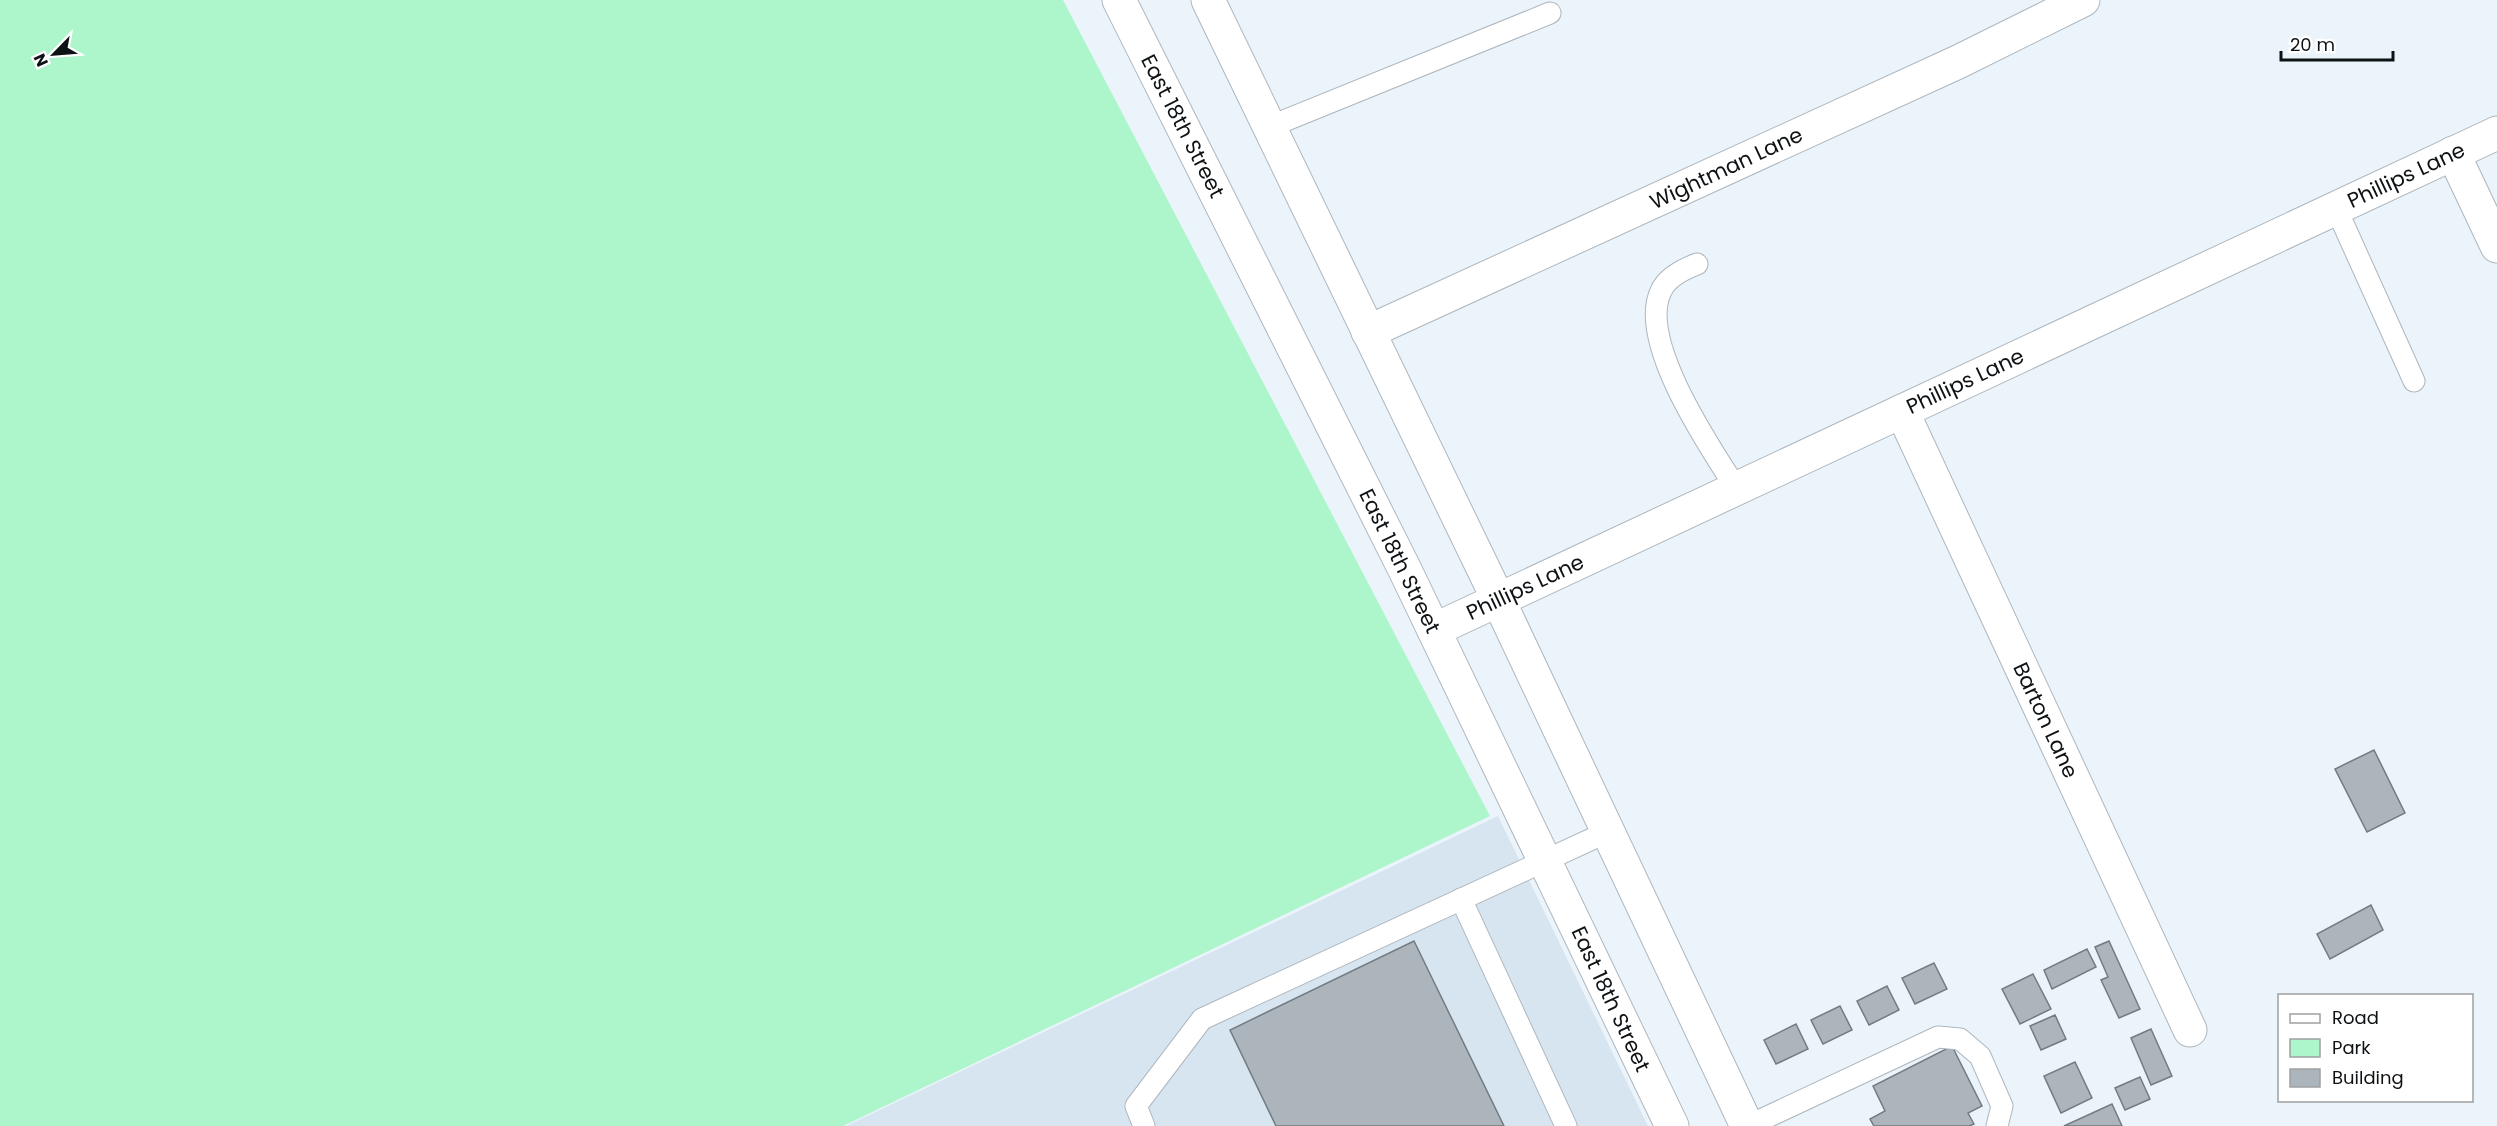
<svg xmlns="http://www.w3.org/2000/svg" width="2497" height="1126" font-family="Poppins,sans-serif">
	<rect width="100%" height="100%" fill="#ebf4fb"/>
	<path fill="#d7e5f1" d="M1498,816l150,310h-802z"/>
	<path fill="#adf6cb" d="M0,0h1063l427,816 -647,310h-843z"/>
	<g fill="#adb5bc" stroke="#737b81" stroke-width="1.5">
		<path d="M2374,750l31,63 -38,19 -32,-63z"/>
		<path d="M2371,905l12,25 -53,29 -13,-25z"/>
		<path d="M1414,941l90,185h-228l-46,-96z"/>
		<path d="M2109,941l31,68 -21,9 -18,-38 7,-3 -13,-30z"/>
		<path d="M2087,949l9,18 -44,22 -8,-19z"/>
		<path d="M1934,963l13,26 -32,15 -13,-26z"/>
		<path d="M2033,974l18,35 -31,15 -18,-35z"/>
		<path d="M1887,986l12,24 -30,15 -12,-24z"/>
		<path d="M1840,1006l12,24 -29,14 -12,-24z"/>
		<path d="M2055,1015l11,24 -25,11 -11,-24z"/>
		<path d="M1796,1024l12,25 -32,15 -12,-24z"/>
		<path d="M2151,1029l21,47 -21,9 -20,-47z"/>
		<path d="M1952,1046l30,60 -14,7 6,11 -5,2h-95l-4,-7 15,-8 -12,-25z"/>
		<path d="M2075,1062l17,36 -31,15 -17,-37z"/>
		<path d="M2140,1077l10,22 -25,11 -10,-22z"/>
		<path d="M2112,1104l10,22h-58z"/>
	</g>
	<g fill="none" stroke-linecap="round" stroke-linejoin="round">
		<g stroke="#aeb6bd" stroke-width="23">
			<g id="service">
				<path d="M1269,127l281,-114"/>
				<path d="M2336,208l78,173"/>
				<path d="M1697,264c-13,5 -30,13 -36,27 -24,49 48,155 75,197"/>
				<path d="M1461,899l105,227"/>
				<path d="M1144,1126l-8,-20 66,-87 405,-187"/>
				<path d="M1748,1126l190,-89 22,2 20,17 22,50 -5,20"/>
			</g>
		</g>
		<g stroke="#aeb6bd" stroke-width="35">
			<g id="minor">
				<path d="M2453,153l44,93"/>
				<path d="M1368,332l590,-270 125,-62"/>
				<path d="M1902,411l288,619"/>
				<path d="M1434,630l1063,-497"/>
			</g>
		</g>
		<g stroke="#aeb6bd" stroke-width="35">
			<g id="secondary">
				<path d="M1119,0l286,570 267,556"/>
				<path d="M1208,0l290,599 249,527"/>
			</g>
		</g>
		<use href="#service" stroke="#fff" stroke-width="21"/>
		<use href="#minor" stroke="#fff" stroke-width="33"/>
		<use href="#secondary" stroke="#fff" stroke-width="33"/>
	</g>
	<g text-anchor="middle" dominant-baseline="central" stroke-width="4.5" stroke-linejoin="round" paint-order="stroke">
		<g font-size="21" fill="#0f1214" stroke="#fff">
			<text transform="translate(1183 126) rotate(63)">East 18th Street</text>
			<text transform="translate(1726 168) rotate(-25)">Wightman Lane</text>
			<text transform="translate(2406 175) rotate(-25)">Phillips Lane</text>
			<text transform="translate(1965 381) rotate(-25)">Phillips Lane</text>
			<text transform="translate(1400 561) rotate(64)">East 18th Street</text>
			<text transform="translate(1525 587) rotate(-25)">Phillips Lane</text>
			<text transform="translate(2046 720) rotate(65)">Barton Lane</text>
			<text transform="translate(1611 999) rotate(65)">East 18th Street</text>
		</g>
	</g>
	<rect x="2278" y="994" width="195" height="108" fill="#ffffff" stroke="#9fa0a1" stroke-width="1.5"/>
	<rect x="2290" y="1014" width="30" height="9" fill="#ffffff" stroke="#9fa0a1" stroke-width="1.5"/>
	<text x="2332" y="1024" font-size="18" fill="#0f1214">Road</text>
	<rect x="2290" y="1039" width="30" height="18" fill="#adf6cb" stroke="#9fa0a1" stroke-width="1.5"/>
	<text x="2332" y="1054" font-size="18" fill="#0f1214">Park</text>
	<rect x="2290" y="1069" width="30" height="18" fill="#adb5bc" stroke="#9fa0a1" stroke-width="1.5"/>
	<text x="2332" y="1084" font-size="18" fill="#0f1214">Building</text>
	<g transform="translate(54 54) rotate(245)" stroke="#ffffff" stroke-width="4.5" paint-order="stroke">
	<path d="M0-4.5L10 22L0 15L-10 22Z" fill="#0f1214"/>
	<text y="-9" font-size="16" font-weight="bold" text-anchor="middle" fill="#0f1214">N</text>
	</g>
	<path d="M2281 51v9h112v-9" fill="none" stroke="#0f1214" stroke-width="3"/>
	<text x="2290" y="51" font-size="18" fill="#0f1214" stroke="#ffffff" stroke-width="4.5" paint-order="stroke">20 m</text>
</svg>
